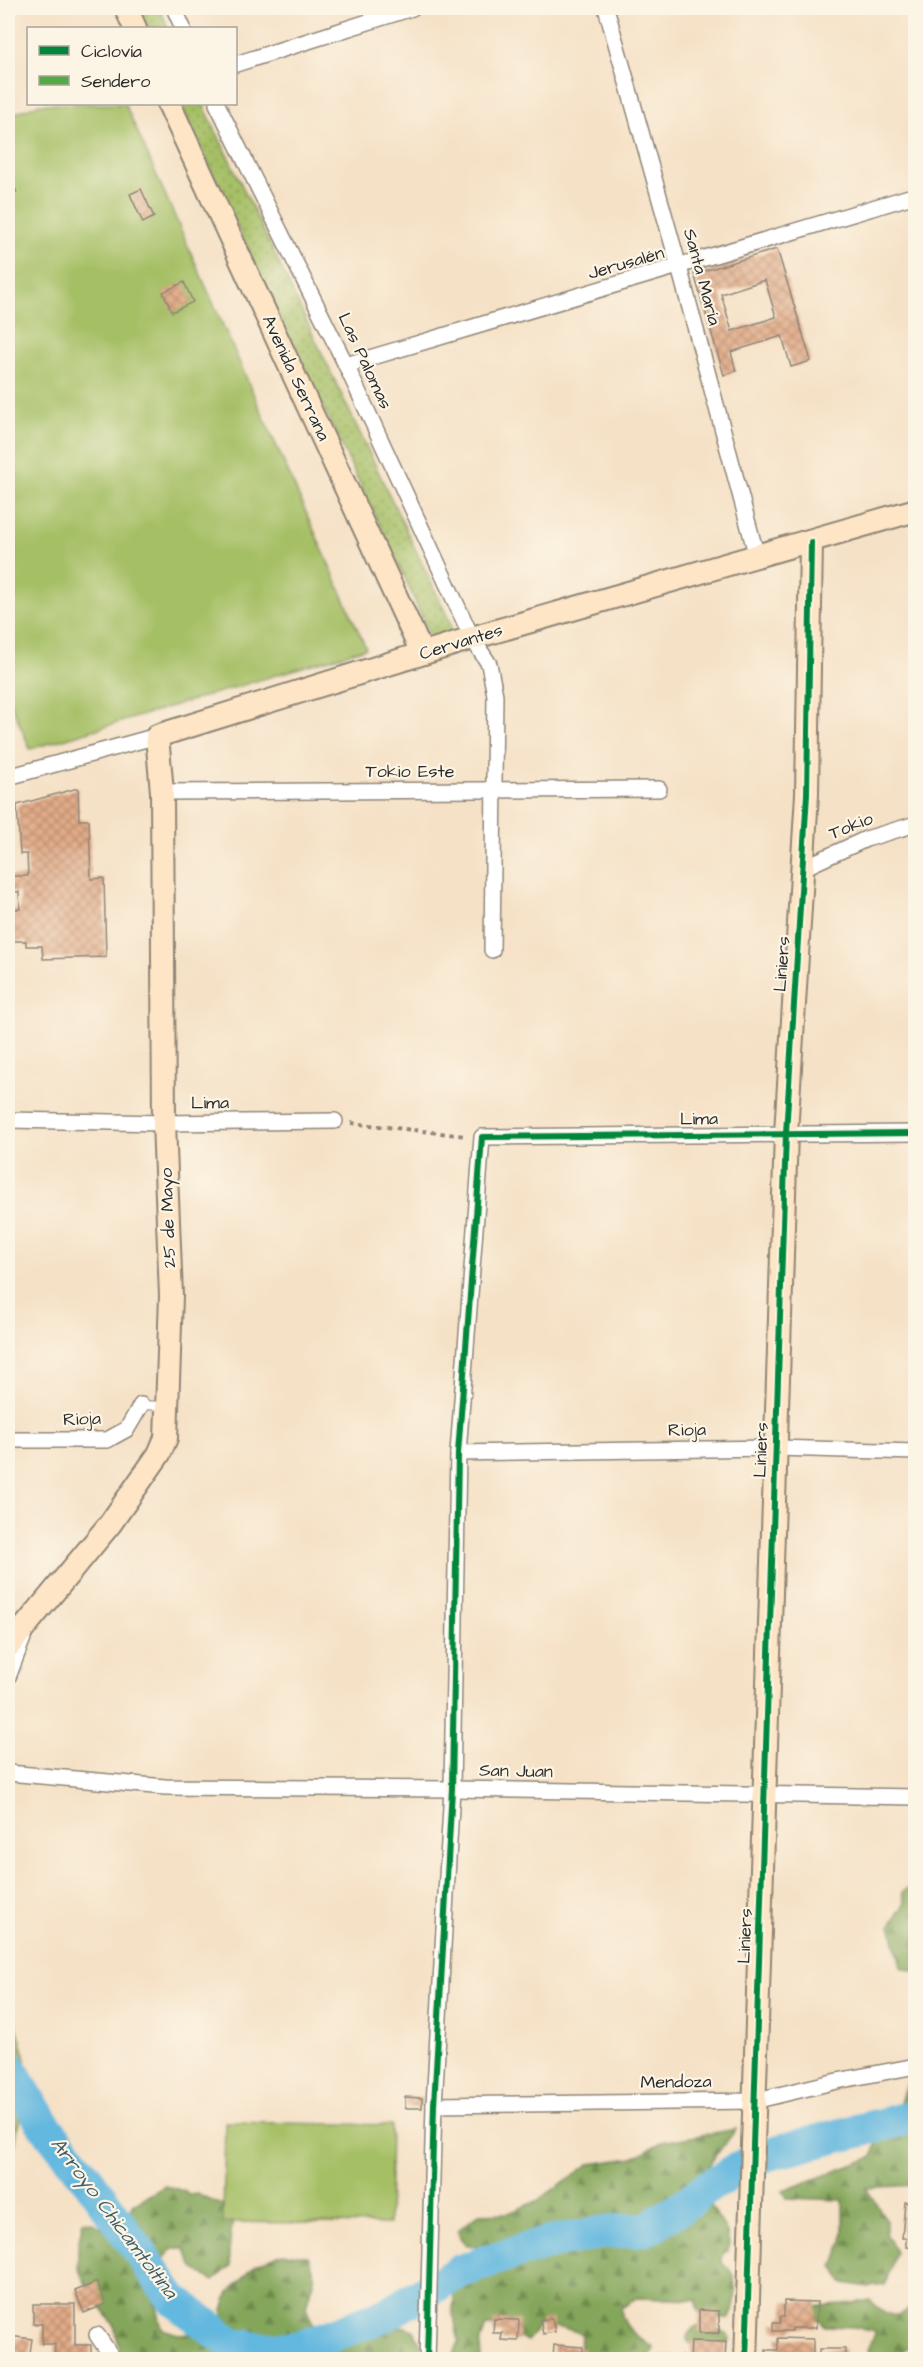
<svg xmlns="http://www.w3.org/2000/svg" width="923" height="2367" font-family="'Architects Daughter',sans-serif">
	<defs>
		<pattern id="grass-dots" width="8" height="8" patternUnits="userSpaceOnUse" patternTransform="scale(1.5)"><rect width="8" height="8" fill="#a5bf65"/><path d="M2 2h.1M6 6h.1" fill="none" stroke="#879b53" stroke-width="1.8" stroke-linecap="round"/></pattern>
		<pattern id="forest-firs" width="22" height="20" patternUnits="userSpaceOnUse" patternTransform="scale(1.5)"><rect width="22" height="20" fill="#84a65a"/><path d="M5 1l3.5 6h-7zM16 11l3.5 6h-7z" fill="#6c874b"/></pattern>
		<pattern id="building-cross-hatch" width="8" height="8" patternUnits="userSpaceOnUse" patternTransform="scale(1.5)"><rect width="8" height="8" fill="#e1ab87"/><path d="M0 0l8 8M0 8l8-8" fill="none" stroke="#b78b6f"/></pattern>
	</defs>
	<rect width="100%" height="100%" fill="#fcf5e5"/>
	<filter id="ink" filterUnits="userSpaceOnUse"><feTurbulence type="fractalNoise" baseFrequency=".0167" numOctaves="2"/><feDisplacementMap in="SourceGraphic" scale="12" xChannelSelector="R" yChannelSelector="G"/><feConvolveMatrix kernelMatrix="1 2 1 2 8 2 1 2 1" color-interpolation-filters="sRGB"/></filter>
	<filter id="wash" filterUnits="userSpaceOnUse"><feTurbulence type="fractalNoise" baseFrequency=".008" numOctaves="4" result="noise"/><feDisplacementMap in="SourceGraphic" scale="24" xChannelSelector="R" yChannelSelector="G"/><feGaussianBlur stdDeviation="1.35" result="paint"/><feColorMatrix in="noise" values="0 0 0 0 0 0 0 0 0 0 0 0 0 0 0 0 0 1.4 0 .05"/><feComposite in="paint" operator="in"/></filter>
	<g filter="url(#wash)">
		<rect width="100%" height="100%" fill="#f5e1c6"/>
		<g fill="url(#grass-dots)" stroke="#687548" stroke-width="1.5">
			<path d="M139,8h21l8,20h-20z"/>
			<path d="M181,104h22l246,516c6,14 -3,17 -16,20l-4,-6 -24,-56 -152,-317z"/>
			<path d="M8,1996l18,63 -8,69 -10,57z"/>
		</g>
		<g fill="url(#forest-firs)" stroke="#586842" stroke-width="1.5">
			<path d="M911,1886h5l-1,86 -14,-5 -10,-42 14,-23 -3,-10z"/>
			<path d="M915,2081v104l-49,3 20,31v14l10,19 -11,33 -16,2 -26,-4 -10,-17 10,-24v-42l-56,-2 -4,-7 90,-34 4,-15 15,-13 14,-45z"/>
			<path d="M736,2129c-7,11 -30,35 -32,47 -5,31 31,49 24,75l-5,2 -1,10c4,3 9,7 10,11 5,12 5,35 -3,45l-16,-2 2,10 13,7 2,5 -10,10 -26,-2 -7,-7 6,-12 13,-6 -9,-14 -1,-8 -58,-2 -17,10c1,21 17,29 33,40l-2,5 -4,3 -1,3h-70l5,-25c-15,-7 -29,-6 -44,-11l-2,7 -9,11 -26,-14 -15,-1 -6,18 1,15 -30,1 8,-18 -6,-31 1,-18 11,-10 13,-6v-30l-13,-3 -8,-13 22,-17 30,-1 28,-12 52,-37 44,-6 29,-16z"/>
			<path d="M165,2186l19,5 5,4 8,-1 33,15 3,6 -4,37 2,14 -18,15 -19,-13 -10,-20h-11c-27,28 -18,49 -11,81l16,5 46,-3 -1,-20 5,-17 28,-30 27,-11 25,3 7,18 -9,33 16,38 16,1 64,-20 12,4 7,15 1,14h-300l-8,-34 -24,-32 -12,-26v-21l5,-25 10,2 9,5 26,-10 5,-14z"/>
			<path d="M870,2300c17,17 27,22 45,3v49l-1,-4 -8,1 -12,9 -22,1 -5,-9 8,-18 -21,-5 -29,-1 -4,-5 -10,-5v-8c20,-5 40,-3 59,-8z"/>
		</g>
		<g fill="#a5bf65" stroke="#687548" stroke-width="1.5">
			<path d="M39,104h86l241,544 -336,101 -22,-53v-580z"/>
			<path d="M225,2122l166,3 -2,99 -166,-2z"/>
		</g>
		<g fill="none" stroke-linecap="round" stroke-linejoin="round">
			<path stroke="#63b8df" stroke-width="34" d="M8,2065l34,57 47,59 84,118 60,46 30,4 36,-1 86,-33 76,-44 39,-14 56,-16 49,-9 42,-3 33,-21 29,-22 39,-23 20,-9 148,-38"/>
		</g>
		<g id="blocks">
			<g fill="url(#building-cross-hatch)" fill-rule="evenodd">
				<path d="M141,189l13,28 -11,6 -13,-29z"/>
				<path d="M777,249l34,112 -20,6 -9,-31 -51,16 5,19 -12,4 -30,-101zM765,280l11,37 -44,14 -11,-37z"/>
				<path d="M184,282l9,20 -21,10 -9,-20z"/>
				<path d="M78,788l1,32h10l2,59 13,-1 2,79 -63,2 -1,-13h-16v-5h-14l-1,-32h9l-1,-17h-9v-16h18l-1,-22h-7l-3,-49z"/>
				<path d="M405,2097l17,1v10h-17z"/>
				<path d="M905,2202l11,3v60l-3,-1 1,-16 -8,-1v-9h-4z"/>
				<path d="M97,2282l9,22 -22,9 -9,-22z"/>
				<path d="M784,2301l33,1 -1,26h-24v3h-19v-8h7v-6h4z"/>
				<path d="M33,2304h42v41h16v15h-37l1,-16h-13v-20h-9z"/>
				<path d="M699,2310l20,1v22h-20z"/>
				<path d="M552,2318l3,14 -12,2 -3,-14z"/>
				<path d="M494,2319l25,1 -1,21 -17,-1 1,-7h-9z"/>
				<path d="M8,2336l24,3 -3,21h-21z"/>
				<path d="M778,2338l35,1v21h-48l1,-10h12z"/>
				<path d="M691,2341l35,1 -1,18h-35z"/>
				<path d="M554,2345l29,2 -1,13h-29z"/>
				<rect x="819" y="2349" width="26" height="11"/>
				<rect x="660" y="2356" width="22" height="4"/>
			</g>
		</g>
	</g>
	<g filter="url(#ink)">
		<use href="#blocks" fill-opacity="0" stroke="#908678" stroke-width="1.5"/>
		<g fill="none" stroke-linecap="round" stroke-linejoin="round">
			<g stroke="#908678" stroke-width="10">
				<path id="lane" d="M141,1405l24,1"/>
			</g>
			<g stroke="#908678" stroke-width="18">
				<g id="street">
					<path d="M174,8l9,20"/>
					<path d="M606,8l73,259 78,290"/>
					<path d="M236,64l176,-56"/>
					<path d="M217,104l129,261 126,273 17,26 6,31 -3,255"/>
					<path d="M346,365l570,-170"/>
					<path d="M8,777l149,-41"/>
					<path d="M162,792l497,-3"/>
					<path d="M803,868l63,-29 50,-15"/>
					<path d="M8,1120l156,3 171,-2"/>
					<path d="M8,1440h99l20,-11 14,-24"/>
					<path d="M458,1453l318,-5 140,4"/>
					<path d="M8,1677l15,-39"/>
					<path d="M8,1773l157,14 287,2 464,8"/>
					<path d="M434,2105l320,-4 83,-20 79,-15"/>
					<path d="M97,2335l13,19 1,6"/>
					<path d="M427,2360l7,-255 18,-316 6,-336 24,-316 434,-4"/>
				</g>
			</g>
			<g stroke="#908678" stroke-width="26">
				<g id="secondary">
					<path d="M126,8l9,20"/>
					<path d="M169,104l253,549"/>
					<path d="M8,1647l102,-123 49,-70 7,-16 5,-142 -7,-173 -2,-331 -5,-56 315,-98 444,-128"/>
					<path d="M746,2360l40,-1227 21,-339 4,-252"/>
				</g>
			</g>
			<path stroke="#908678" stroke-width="4" stroke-dasharray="4.5 4.5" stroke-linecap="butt" d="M351,1123l115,13"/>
			<use href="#lane" stroke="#fff" stroke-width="8"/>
			<use href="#street" stroke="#fff" stroke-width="15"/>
			<use href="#secondary" stroke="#fde5c5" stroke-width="22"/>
			<path stroke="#54ab44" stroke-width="4.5" stroke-dasharray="9 4.5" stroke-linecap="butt" d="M8,193l13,-4"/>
			<g stroke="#fcf5e5" stroke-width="10">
				<g id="cycleway">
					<path d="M427,2360l7,-255 18,-316 6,-336 24,-316 434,-4"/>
					<path d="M746,2360l40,-1227 21,-339 4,-252"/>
				</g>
			</g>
			<use href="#cycleway" stroke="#00873e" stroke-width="6"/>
		</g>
	</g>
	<g text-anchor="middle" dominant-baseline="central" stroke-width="4.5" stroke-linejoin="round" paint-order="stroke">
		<g font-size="18" fill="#2b2b2b" stroke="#fcf5e5">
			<text transform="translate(626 263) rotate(-16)">Jerusalén</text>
			<text transform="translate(702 277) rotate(75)">Santa María</text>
			<text transform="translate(365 361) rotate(65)">Las Palomas</text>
			<text transform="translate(296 378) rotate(65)">Avenida Serrana</text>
			<text transform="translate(461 642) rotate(-17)">Cervantes</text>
			<text x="410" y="771">Tokio Este</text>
			<text transform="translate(851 826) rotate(-22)">Tokio</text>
			<text transform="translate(782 964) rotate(-86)">Liniers</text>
			<text transform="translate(210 1103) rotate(-1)">Lima</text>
			<text transform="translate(699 1119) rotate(-1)">Lima</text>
			<text transform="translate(168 1218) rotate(-92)">25 de Mayo</text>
			<text transform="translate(82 1419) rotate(-2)">Rioja</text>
			<text transform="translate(687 1430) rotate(-1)">Rioja</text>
			<text transform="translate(761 1450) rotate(-88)">Liniers</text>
			<text transform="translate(516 1771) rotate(1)">San Juan</text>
			<text transform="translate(745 1936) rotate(-88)">Liniers</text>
			<text transform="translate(676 2082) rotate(-1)">Mendoza</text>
		</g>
		<g font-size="20" font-style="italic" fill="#3f5c6a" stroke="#fcf5e5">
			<text transform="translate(114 2218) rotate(53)">Arroyo Chicamtoltina</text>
		</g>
	</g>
	<rect width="923" height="2367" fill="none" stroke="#fcf5e5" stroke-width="30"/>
	<rect x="27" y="27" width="210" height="78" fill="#fcf5e5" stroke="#a8a49b" stroke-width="1.5"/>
	<rect x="39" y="46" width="30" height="9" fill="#00873e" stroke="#a8a49b" stroke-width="1.5"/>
	<text x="81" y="57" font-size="18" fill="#2b2b2b">Ciclovía</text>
	<rect x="39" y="76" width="30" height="9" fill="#54ab44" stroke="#a8a49b" stroke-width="1.5"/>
	<text x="81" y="87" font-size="18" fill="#2b2b2b">Sendero</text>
</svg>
